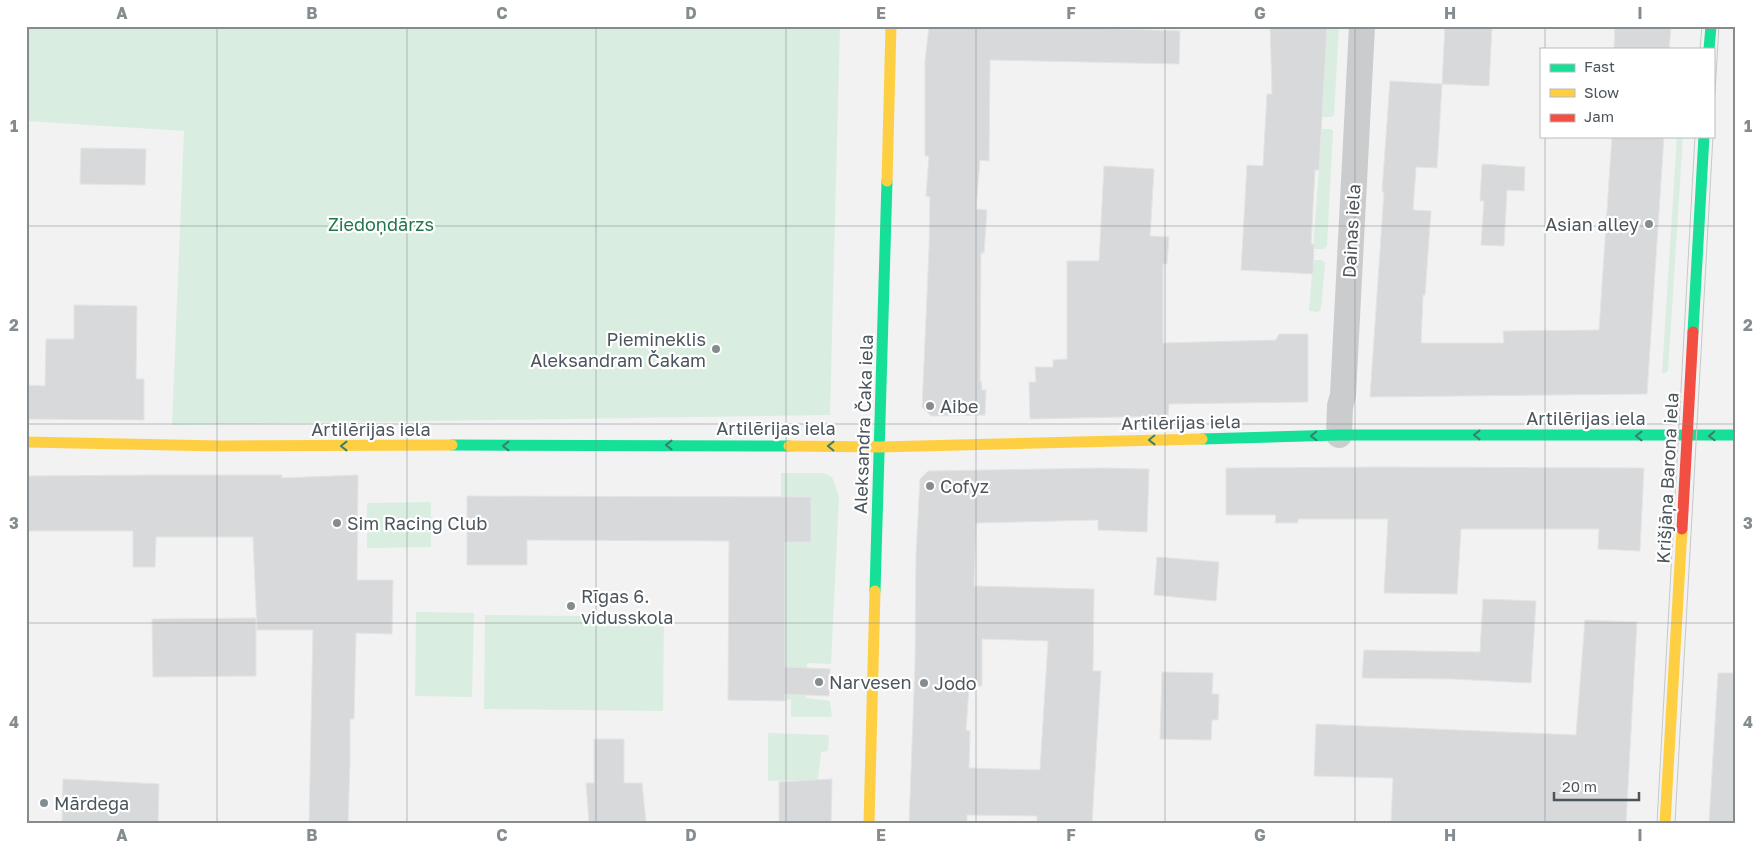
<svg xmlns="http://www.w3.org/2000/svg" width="1762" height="849" font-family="'Golos Text',sans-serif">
	<rect width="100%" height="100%" fill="#f2f2f2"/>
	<g fill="#d9eee0">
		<path d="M26,26h814l-10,389 -658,10 12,-294 -158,-10z"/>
		<path d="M1327,26h12l-5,89 -2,2h-10z"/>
		<path d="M1322,129h9l2,2 -6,114 -3,4h-11z"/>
		<path d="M1677,136h6l-15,235 -3,2h-3z"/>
		<path d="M1313,260h9l3,3 -4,46 -3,3 -9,-1z"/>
		<path d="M781,473h43l8,4 7,19 -8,168 -24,-1 -1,35 24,3 2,16h-41v-18l-6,2v-159h26v-45h-30z"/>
		<path d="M431,502v45l-64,1v-45z"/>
		<path d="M416,612l58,1 -2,84 -57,-1z"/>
		<path d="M485,615l179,2 -1,94 -179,-2z"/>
		<path d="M768,733l61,2 -1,16 -7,1 -3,28 -50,1z"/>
	</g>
	<g fill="#d8d9da" stroke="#e4e4e4" fill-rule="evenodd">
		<path d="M929,26h155v2l96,3 -1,33 -189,-4 -1,101 -9,-1 -4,49 11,1 -3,43h-3l-1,128h1l1,9h4l-1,25 -54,1 -9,-9 7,-158 1,-52 -4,-1 3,-40h-4v-95z"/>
		<path d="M1270,26h57l-8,144h-4l-4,74h3l-1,30 -72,-4 6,-105 16,1 4,-72h5z"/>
		<path d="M1445,26h47l-3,60 -47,-2z"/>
		<path d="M1615,26h56l-2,23h-55z"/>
		<path d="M1390,81l52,3 -5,84 -21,-1 -3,43 18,1 -6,84h-2l-2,48h83l-1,-12 96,-1 13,-194h52l-17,258 -277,3 14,-205h-2z"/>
		<path d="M81,148l65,1 -1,36 -65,-1z"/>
		<path d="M1482,164l43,3 -1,24 -17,-1 -3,56 -23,-1 3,-44h-4z"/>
		<path d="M1104,166l50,3 -4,67 19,1 -2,27h-4v79l113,-3 3,-6h29v68l-139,2 -1,12 -138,3 -1,-37h7l-1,-15h18v-7l14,-1v-98h32z"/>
		<path d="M74,305l63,1 -1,73h8v41l-118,-1v-34l19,1 1,-47h28z"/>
		<path d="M1380,467l264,1 -4,83 -42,-2 1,-20h-138l-4,65 -73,-1 4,-74h-90v4h-23l1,-8h-50v-47z"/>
		<path d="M1101,468l48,1 -2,63 -49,-2v-10l-122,3 -2,63 120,3 -1,82h8l-9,152h-55v-7l-70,-1v8h-58l6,-158 1,-111 4,-75 8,-8zM982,639l66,2 -8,129 -71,-2 1,-37 -4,-1 3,-44h13z"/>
		<path d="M156,475h126v3l76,-3 -1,105h36l-1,54 -36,-1 -2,86h-4v43l-2,61h-39l4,-193h-56l-4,-93h-97l-1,30h-22v-36h-107v-55z"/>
		<path d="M467,496l344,1v45h-26v125l45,2 -1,27 -44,-2v7l-57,-1 1,-159 -202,-1v25h-60z"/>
		<path d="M1157,557l62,5 -3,39 -62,-6z"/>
		<path d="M1483,599l53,2 -5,82 -79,-4 -90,-1 2,-28 116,2z"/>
		<path d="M256,618v58l-103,1 -1,-58z"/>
		<path d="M1585,620l52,2 -11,201h-235l2,-45 -79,-2 2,-52 260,11z"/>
		<path d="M1162,672l51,1 -1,21h7l-1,26h-6l-1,20 -51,-1z"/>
		<path d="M1718,673h18v150h-27z"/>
		<path d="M594,739h30v44h18l4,40h-57l-3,-40h8z"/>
		<path d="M63,779l96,5 -1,39h-96z"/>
		<path d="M832,779l-1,44h-52v-41z"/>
	</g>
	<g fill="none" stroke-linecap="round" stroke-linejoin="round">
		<path stroke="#cacccd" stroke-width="26" d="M1339,435l1,-29 3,-11 19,-369"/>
		<g stroke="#16e098" stroke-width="11">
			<path d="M1709,49l2,-23"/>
			<path d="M1693,332l11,-196"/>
			<path d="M1202,439l137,-4h397"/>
			<path d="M452,445l337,1"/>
			<path d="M875,591l12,-410"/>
		</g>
		<g stroke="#ffcf43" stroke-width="11">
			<path d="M887,181l4,-155"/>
			<path d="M26,442l195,4 231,-1"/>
			<path d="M789,446l91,1 322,-8"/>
			<path d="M869,823l6,-232"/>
			<path d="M1665,823l17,-294"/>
		</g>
		<path stroke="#f24e42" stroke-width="11" d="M1682,529l11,-197"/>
		<g stroke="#c6c8c8" stroke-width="1">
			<path d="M1700,49l2,-23"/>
			<path d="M1713,124l6,-98"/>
			<path d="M1657,823l38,-687"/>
			<path d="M1675,823l38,-687"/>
		</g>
	</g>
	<defs><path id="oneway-chevron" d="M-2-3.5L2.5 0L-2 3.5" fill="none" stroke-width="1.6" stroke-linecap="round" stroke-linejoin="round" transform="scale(1.25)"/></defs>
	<g stroke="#3b7f6e">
		<use href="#oneway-chevron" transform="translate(1477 435) rotate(180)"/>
		<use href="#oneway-chevron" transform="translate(1314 436) rotate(178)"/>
		<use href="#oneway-chevron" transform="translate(1639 436) rotate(-180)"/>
		<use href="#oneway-chevron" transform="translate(1712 436) rotate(178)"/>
		<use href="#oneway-chevron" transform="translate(1152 440) rotate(179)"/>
		<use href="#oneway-chevron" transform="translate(669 445) rotate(-180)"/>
		<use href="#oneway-chevron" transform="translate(344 446) rotate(180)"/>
		<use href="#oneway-chevron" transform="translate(506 446) rotate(180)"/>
		<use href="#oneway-chevron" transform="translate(831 446) rotate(-179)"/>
	</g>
	<path fill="none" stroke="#858c90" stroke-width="1" stroke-opacity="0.55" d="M217,26v797M407,26v797M596,26v797M786,26v797M976,26v797M1165,26v797M1355,26v797M1545,26v23M1545,136v687M26,226h1710M26,424h1710M26,623h1710"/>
	<g fill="#858c90" stroke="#fff" stroke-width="2">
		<circle cx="1649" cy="224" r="5"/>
		<circle cx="716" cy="349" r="5"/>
		<circle cx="930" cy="406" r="5"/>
		<circle cx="930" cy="486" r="5"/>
		<circle cx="337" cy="523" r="5"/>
		<circle cx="571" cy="606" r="5"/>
		<circle cx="819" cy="682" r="5"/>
		<circle cx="924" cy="683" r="5"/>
		<circle cx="44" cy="803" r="5"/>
	</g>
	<g text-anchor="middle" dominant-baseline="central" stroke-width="4.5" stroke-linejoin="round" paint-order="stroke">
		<g font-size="18" fill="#227647" stroke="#fff">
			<text x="381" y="224">Ziedoņdārzs</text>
		</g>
		<g font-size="18" fill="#4b555c" stroke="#fff" text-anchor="start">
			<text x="1639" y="224" text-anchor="end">Asian alley</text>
			<text x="706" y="339" text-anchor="end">Piemineklis<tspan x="706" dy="21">Aleksandram Čakam</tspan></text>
			<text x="940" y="406">Aibe</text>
			<text x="940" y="486">Cofyz</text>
			<text x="347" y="523">Sim Racing Club</text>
			<text x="581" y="596">Rīgas 6.<tspan x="581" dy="21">vidusskola</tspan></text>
			<text x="829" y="682">Narvesen</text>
			<text x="934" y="683">Jodo</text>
			<text x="54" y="803">Mārdega</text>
		</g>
		<g font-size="18" fill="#4b555c" stroke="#fff">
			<text transform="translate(1351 231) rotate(-87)">Dainas iela</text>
			<text x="1586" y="418">Artilērijas iela</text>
			<text transform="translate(1181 422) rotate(-1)">Artilērijas iela</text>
			<text transform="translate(863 424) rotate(-88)">Aleksandra Čaka iela</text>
			<text x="776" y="428">Artilērijas iela</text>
			<text x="371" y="429">Artilērijas iela</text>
			<text transform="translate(1667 478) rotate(-87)">Krišjāņa Barona iela</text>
		</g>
	</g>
	<rect width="1762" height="849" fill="none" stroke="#ffffff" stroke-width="55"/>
	<rect x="1540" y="48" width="175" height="90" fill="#ffffff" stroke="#b7bbbe"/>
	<rect x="1550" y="64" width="25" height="8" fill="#16e098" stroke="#b7bbbe"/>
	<text x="1584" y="72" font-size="15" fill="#4b555c">Fast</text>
	<rect x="1550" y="89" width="25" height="8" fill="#ffcf43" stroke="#b7bbbe"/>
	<text x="1584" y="98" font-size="15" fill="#4b555c">Slow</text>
	<rect x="1550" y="114" width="25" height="8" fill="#f24e42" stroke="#b7bbbe"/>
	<text x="1584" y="122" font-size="15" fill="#4b555c">Jam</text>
	<path d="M1554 792v8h85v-8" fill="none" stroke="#4b555c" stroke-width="2.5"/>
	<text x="1562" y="792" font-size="15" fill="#4b555c" stroke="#ffffff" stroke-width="4" paint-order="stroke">20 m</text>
	<rect x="28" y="28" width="1706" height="794" fill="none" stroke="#858c90" stroke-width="2"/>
	<g font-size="16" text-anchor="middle" font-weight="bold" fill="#858c90">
		<text x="122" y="19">A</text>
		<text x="312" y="19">B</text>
		<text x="502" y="19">C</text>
		<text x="691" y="19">D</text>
		<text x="881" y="19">E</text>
		<text x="1071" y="19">F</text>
		<text x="1260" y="19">G</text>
		<text x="1450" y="19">H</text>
		<text x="1640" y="19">I</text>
		<text x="14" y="132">1</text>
		<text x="1748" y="132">1</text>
		<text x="14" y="331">2</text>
		<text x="1748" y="331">2</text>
		<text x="14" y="529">3</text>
		<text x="1748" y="529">3</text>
		<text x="14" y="728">4</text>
		<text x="1748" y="728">4</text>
		<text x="122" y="841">A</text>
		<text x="312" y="841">B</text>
		<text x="502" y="841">C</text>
		<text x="691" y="841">D</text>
		<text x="881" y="841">E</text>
		<text x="1071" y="841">F</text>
		<text x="1260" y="841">G</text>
		<text x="1450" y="841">H</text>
		<text x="1640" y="841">I</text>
	</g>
</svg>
